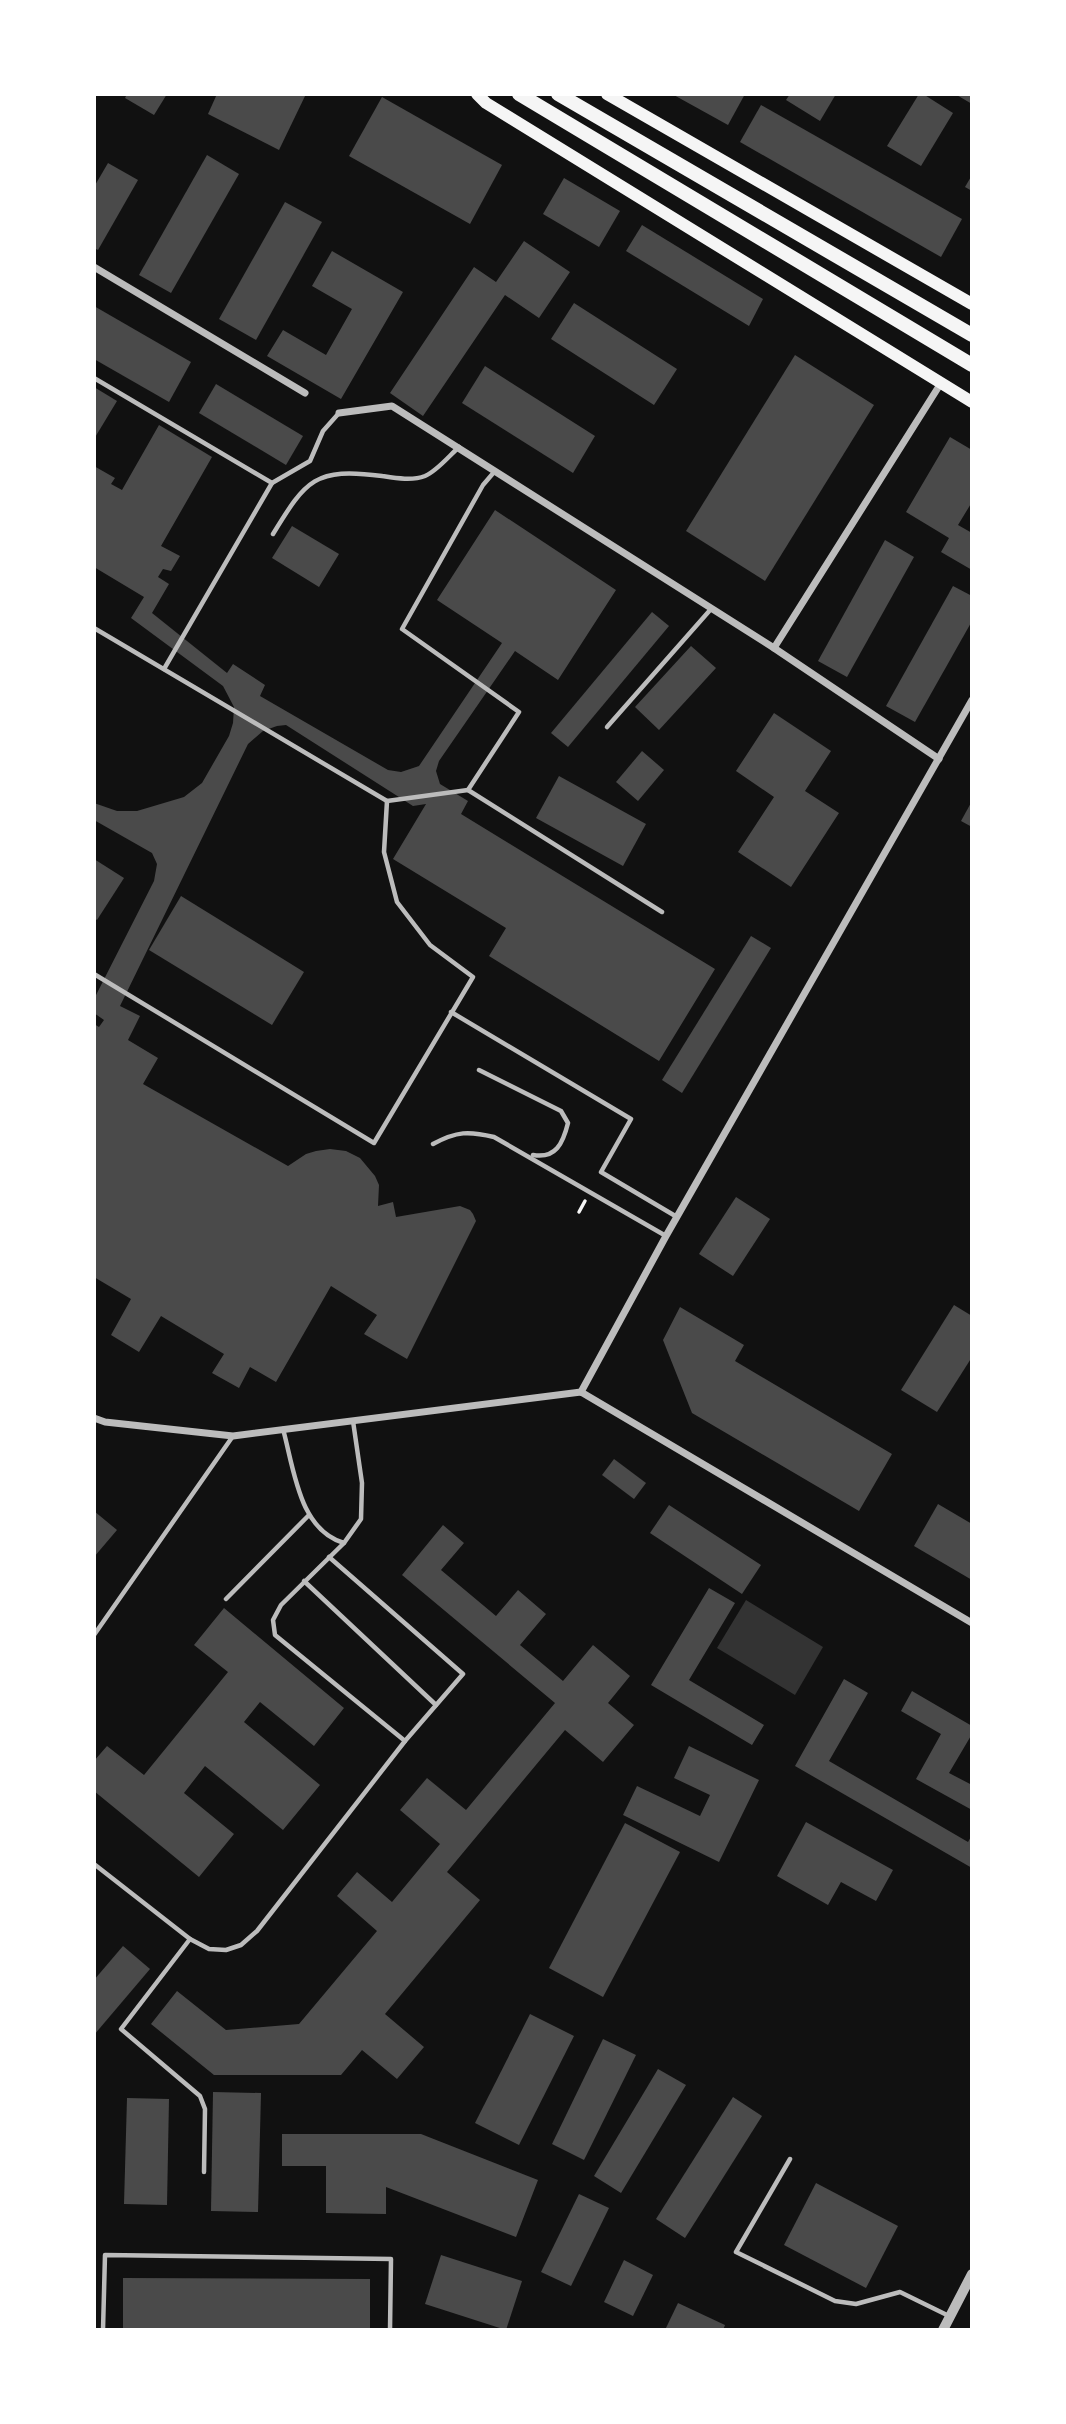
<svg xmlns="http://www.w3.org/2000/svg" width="1066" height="2424" font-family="Roboto,sans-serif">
	<rect width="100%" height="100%" fill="#111"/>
	<path fill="#333" d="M746,1600l77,47 -28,48 -78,-47z"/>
	<g fill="#4a4a4a">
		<path d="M127,94h40l-13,21 -29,-17z"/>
		<path d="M217,94h89l-27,56 -71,-36z"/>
		<path d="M672,94h73l-17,31z"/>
		<path d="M790,94h46l-16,27 -34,-21z"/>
		<path d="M919,94h4l30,19 -32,53 -34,-20z"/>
		<path d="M955,94h17v10z"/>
		<path d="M382,97l120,68 -32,59 -121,-68z"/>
		<path d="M761,105l201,114 -21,38 -201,-115z"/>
		<path d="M207,155l32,19 -68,119 -32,-18z"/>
		<path d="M108,163l30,17 -40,70 -4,-2v-61z"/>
		<path d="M972,175v16l-7,-4z"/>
		<path d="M564,178l56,33 -21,36 -56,-33z"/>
		<path d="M285,202l37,20 -66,118 -37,-21z"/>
		<path d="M642,225l121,74 -14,27 -123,-75z"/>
		<path d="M524,241l46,31 -31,46 -34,-23 -82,121 -33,-23 84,-126 22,15z"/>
		<path d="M332,251l71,41 -62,107 -74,-43 16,-26 43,25 26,-46 -40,-23z"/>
		<path d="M574,303l103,66 -23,36 -103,-66z"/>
		<path d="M94,306l97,56 -22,40 -75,-43z"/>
		<path d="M795,355l79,50 -109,176 -79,-50z"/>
		<path d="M485,366l110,70 -22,37 -111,-70z"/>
		<path d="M216,384l87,52 -17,29 -87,-52z"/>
		<path d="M94,387l23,14 -23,38z"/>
		<path d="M159,425l53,32 -51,89 19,10 -9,15 -8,-2 -5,8 11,7 -17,29 75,60 6,-9 32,21 -5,11 128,74 13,2 18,-6 83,-123 -65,-43 58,-90 121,80 -58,90 -43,-29 -76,110 -3,10 4,13 28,17 -7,13 254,155 -56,92 -170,-105 17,-28 -113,-69 33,-55 -13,2 -127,-81 -9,1 -14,5 -15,13 -128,262 20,10 -12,24 30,18 -15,26 145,82 18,-12 10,-3 14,-2 16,2 14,7 15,18 4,9 -1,21 15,-4 3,15 64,-11 10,4 3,4 3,7 -69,138 -43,-25 13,-19 -46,-29 -55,96 -26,-15 -11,21 -27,-15 12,-19 -63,-38 -22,36 -28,-17 20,-36 -37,-22v-253l5,3 5,-7 -10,-7v-14l60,-118 3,-17 -5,-11 -58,-33v-17l23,8h20l47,-14 18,-14 27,-47 4,-13 1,-16 -11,-21 -92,-68 13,-21 -50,-30v-101l21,12 -4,6 11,6z"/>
		<path d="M950,437l22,13v52l-14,23 14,8v37l-31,-18 8,-14 -43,-26z"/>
		<path d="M292,526l47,28 -20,33 -47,-29z"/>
		<path d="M885,540l29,17 -67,120 -29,-16z"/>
		<path d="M953,586l19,10v25l-57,101 -29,-16z"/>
		<path d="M652,612l17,14 -101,121 -17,-14z"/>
		<path d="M691,646l25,22 -57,62 -24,-23z"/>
		<path d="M774,713l57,38 -26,40 34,22 -48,74 -53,-35 36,-55 -38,-26z"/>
		<path d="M642,751l22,19 -26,31 -22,-19z"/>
		<path d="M559,776l87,48 -23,42 -87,-48z"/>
		<path d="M972,801v26l-11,-6z"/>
		<path d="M94,859l30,19 -27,42 -3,-2z"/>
		<path d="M181,896l123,76 -32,53 -123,-75z"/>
		<path d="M751,936l20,12 -89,145 -20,-13z"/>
		<path d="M736,1197l34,22 -37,57 -34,-22z"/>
		<path d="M954,1305l18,11v41l-35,55 -36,-22z"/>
		<path d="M680,1307l64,38 -9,16 157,93 -33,57 -167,-98 -29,-73z"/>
		<path d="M614,1459l32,24 -12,16 -32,-24z"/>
		<path d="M938,1504l34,20v56l-58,-34z"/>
		<path d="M669,1505l92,60 -19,29 -92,-61z"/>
		<path d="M94,1511l23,19 -23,27z"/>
		<path d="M443,1525l21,18 -23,27 55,46 22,-26 28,24 -26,31 43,36 30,-36 37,31 -22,27 26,22 -31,37 -38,-32 -118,142 33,28 -95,114 39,33 -27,32 -35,-29 -21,25h-127l-63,-51 26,-33 49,39 73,-6 78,-93 -40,-35 20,-24 35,30 48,-58 -40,-34 27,-32 39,32 89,-107 -153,-128z"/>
		<path d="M709,1588l26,15 -46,77 75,45 -12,20 -101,-60z"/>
		<path d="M224,1608l120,100 -30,38 -54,-44 -16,20 76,63 -37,45 -78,-64 -21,27 50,41 -35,43 -105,-86v-30l13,-15 37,29 84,-103 -34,-27z"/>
		<path d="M844,1679l24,14 -39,68 139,81 4,-7v33l-177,-102z"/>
		<path d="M912,1691l60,35v8l-23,39 23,12v25l-56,-31 25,-45 -40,-23z"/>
		<path d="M689,1746l70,34 -40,82 -96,-47 14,-29 63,30 10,-21 -36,-17z"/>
		<path d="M806,1822l87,48 -17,31 -35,-19 -13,23 -51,-29z"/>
		<path d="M625,1823l55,29 -77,145 -54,-29z"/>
		<path d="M123,1946l27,23 -56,66v-55z"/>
		<path d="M530,2014l44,22 -55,109 -44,-22z"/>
		<path d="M603,2039l33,16 -52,105 -32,-16z"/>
		<path d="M658,2069l28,16 -65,108 -27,-17z"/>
		<path d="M213,2092l48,1 -3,119 -47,-1z"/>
		<path d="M733,2097l29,19 -77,122 -29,-19z"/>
		<path d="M127,2098l42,1 -2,106 -43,-1z"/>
		<path d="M282,2134h139l117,46 -22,57 -130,-50v27l-60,-1v-47h-44z"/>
		<path d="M816,2183l82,43 -32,62 -82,-43z"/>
		<path d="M579,2194l30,14 -38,78 -30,-14z"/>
		<path d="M441,2255l81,26 -16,49 -81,-26z"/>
		<path d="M624,2260l29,15 -20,41 -29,-14z"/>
		<path d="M123,2278l247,1v51h-247z"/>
		<path d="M678,2303l47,22 -2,5h-58z"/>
	</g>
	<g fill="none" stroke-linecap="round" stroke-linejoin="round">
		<path stroke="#f5f5f5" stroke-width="3.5" d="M579,1212l6,-11"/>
		<g stroke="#bcbcbc" stroke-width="4.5">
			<path d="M94,378l178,105 -108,186"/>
			<path d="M272,483l38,-22 13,-30 16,-18"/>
			<path d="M273,534c33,-54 42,-67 109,-58 13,2 30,5 43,0 12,-5 24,-20 34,-29"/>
			<path d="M94,628l293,173 81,-11 194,122"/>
			<path d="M607,727l104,-118"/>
			<path d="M468,790l51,-78 -117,-83 81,-144 12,-14"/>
			<path d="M94,974l280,169 99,-166 -43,-32 -33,-43 -13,-50 3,-51"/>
			<path d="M451,1012l180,107 -30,53 76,45"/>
			<path d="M479,1070l82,41 7,12c-5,20 -12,36 -35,32"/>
			<path d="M433,1144c24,-13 36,-13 61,-7l172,99"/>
			<path d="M283,1429c11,40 16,101 61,114l17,-24 1,-36 -9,-62"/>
			<path d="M344,1543l-63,62 -8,15 2,15 130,106"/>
			<path d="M304,1581l132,124"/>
			<path d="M226,1599l83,-84"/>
			<path d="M94,1635l139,-199"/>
			<path d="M94,1864l96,75 19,10 17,1 15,-5 16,-14 148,-190 58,-67 -134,-117"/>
			<path d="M190,1939l-69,90 79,67 5,13 -1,63"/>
			<path d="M790,2159l-54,93 99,49 21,3 44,-12 49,24"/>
			<path d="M103,2330l2,-75 286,4 -1,71"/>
		</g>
		<g stroke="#bcbcbc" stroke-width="7">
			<path d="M94,267l211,126"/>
			<path d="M339,413l53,-7 382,242 165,111"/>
			<path d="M774,648l167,-265"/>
			<path d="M581,1392l85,-156 306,-536"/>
			<path d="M581,1392l391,231"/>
			<path d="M94,1418l11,4 128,14 348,-44"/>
		</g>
		<path stroke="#bcbcbc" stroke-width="10" d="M943,2330l29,-56"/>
		<g stroke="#f5f5f5" stroke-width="12">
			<path d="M477,94l9,9 486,299"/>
			<path d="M607,94l365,210"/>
		</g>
		<g stroke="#f5f5f5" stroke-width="14">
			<path d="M519,94l453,271"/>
			<path d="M558,94l414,241"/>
		</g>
	</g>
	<rect width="1066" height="2424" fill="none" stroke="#ffffff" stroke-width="192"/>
</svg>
